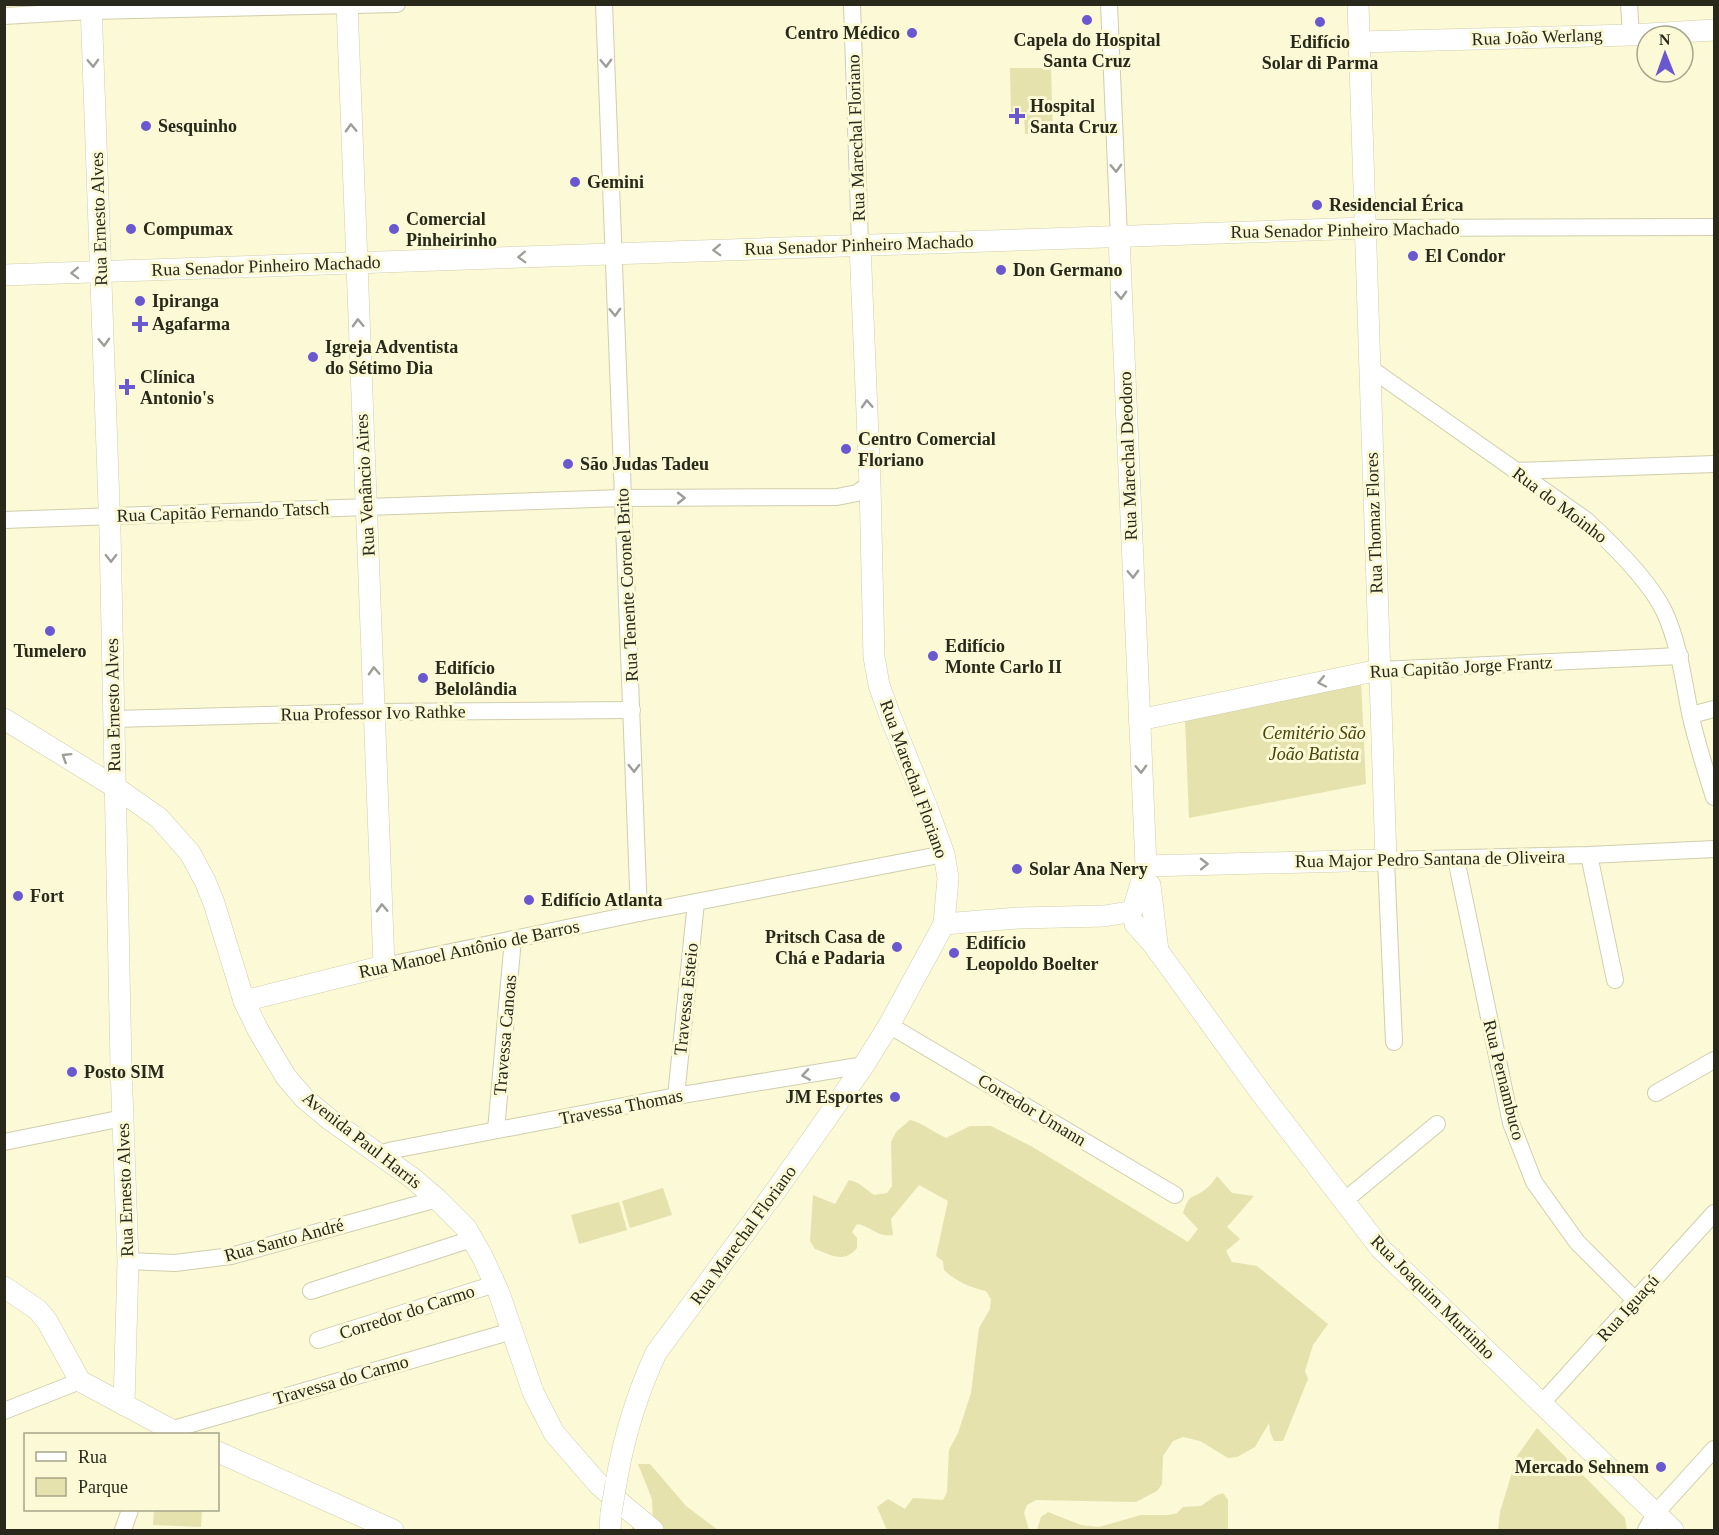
<svg xmlns="http://www.w3.org/2000/svg" width="1719" height="1535" font-family="'Times New Roman',serif">
	<rect width="100%" height="100%" fill="#fbf9d6"/>
	<g fill="#e5e2ad">
		<path d="M1010,68h41l2,65 -28,1 -1,-19 -13,1z"/>
		<path d="M1361,682l5,102 -177,34 -4,-99z"/>
		<path d="M910,1120c11,2 25,13 36,18l24,-12h21l40,20 157,96 10,-13 -15,-16c7,-22 10,-13 24,-25 4,-3 7,-8 10,-12l15,17 22,3 -27,31 13,12 -14,12 6,11 25,4 71,58 -15,21 -8,26 3,8 -25,62h-9l-4,-9 -1,-9 -14,24 -18,10 -9,1 -28,-17 -17,-4 -10,4 -10,15 -1,28 -5,7 -21,11 -100,-2 -9,5 -3,8 5,17h-142l-10,-23 11,-8 17,10 8,-11 30,2 4,-8 2,-42 9,-17 13,-40 8,-65 11,-19 1,-10 -5,-8c-17,-4 -29,-9 -42,-21l-1,-9 -7,-5 12,-55 -29,-16 -28,34 2,16c-17,2 -20,-8 -36,-11l-5,8 5,6v10c-14,16 -25,7 -42,1l-5,-8 3,-46 22,9 14,-24 9,3 16,12 13,-2 5,-7 -1,-44 5,-10z"/>
		<path d="M663,1188l9,27 -42,13 -8,-27z"/>
		<path d="M619,1202l8,28 -48,14 -8,-29z"/>
		<path d="M1537,1428l88,90 2,12h-129l2,-18 17,-56z"/>
		<path d="M638,1464h12l36,42 32,24h-88l7,-7 16,4 -1,-28z"/>
		<path d="M1223,1493l5,7v30h-191l4,-13 7,-5 33,13 18,2 42,-12h28l8,-2 6,-6 18,-1 14,-10z"/>
		<path d="M154,1510h48l-1,17 -48,-2z"/>
	</g>
	<g fill="none" stroke-linecap="round" stroke-linejoin="round">
		<g stroke="#d0ceac" stroke-width="18">
			<g id="minor">
				<path d="M604,4l35,909"/>
				<path d="M852,4l8,241"/>
				<path d="M1109,4l10,233"/>
				<path d="M1629,4l2,31"/>
				<path d="M4,16l87,-5 306,-7"/>
				<path d="M1366,228l348,-1"/>
				<path d="M1370,368l216,152c25,23 63,60 78,91 15,32 19,67 26,102 6,28 15,56 24,84"/>
				<path d="M1515,471l199,-7"/>
				<path d="M4,520l618,-22 215,-1 20,-4 13,-9"/>
				<path d="M1379,670l301,-14"/>
				<path d="M1691,715l23,-6"/>
				<path d="M113,719l263,-7 256,-2"/>
				<path d="M1589,855l26,125"/>
				<path d="M1456,859l55,264 23,59 43,60 58,58"/>
				<path d="M384,966l255,-53 305,-59"/>
				<path d="M889,1025l286,170"/>
				<path d="M1394,1042l-8,-182 203,-5 125,-6"/>
				<path d="M1656,1093l58,-33"/>
				<path d="M676,1096l20,-194"/>
				<path d="M496,1130l17,-191"/>
				<path d="M4,1142l119,-24"/>
				<path d="M379,1154l14,-4 283,-54 188,-31"/>
				<path d="M1344,1201l93,-77"/>
				<path d="M128,1261l47,2 56,-7 206,-57"/>
				<path d="M311,1291l161,-52"/>
				<path d="M318,1340l177,-56"/>
				<path d="M1542,1403l172,-190"/>
				<path d="M4,1411l76,-30"/>
				<path d="M168,1434l2,-4 342,-99"/>
				<path d="M123,1530l7,-20"/>
				<path d="M1646,1530l9,-16 59,-65"/>
			</g>
		</g>
		<g stroke="#d0ceac" stroke-width="22">
			<g id="major">
				<path d="M91,4l19,528 11,534 7,195 -4,144"/>
				<path d="M1359,42l272,-7 83,-5"/>
				<path d="M1119,237l27,629 -12,41"/>
				<path d="M4,275l1362,-47"/>
				<path d="M4,719l111,68 44,31 31,35 15,28 9,22 30,98 14,29 28,47 19,22 24,20 82,58 26,22 29,29 17,30 16,35 34,99 21,41 46,53 53,44"/>
				<path d="M1139,720l240,-50"/>
				<path d="M1146,866l240,-6 -28,-856"/>
				<path d="M1150,885l8,66"/>
				<path d="M944,924l74,-6 86,-2 25,-4"/>
				<path d="M1135,924l18,20 108,149 120,156 292,281"/>
				<path d="M244,1001l140,-35 -37,-962"/>
				<path d="M4,1287l34,23 9,11 33,60 99,53"/>
				<path d="M218,1452l175,78"/>
				<path d="M616,1483c8,-47 20,-87 40,-130l121,-164 87,-124 25,-40 55,-101 4,-46 -4,-24 -16,-44 -39,-97 -10,-28 -5,-28 -4,-173 -10,-239"/>
				<path d="M610,1530l1,-17"/>
			</g>
		</g>
		<use href="#minor" stroke="#fff" stroke-width="16"/>
		<use href="#major" stroke="#fff" stroke-width="21"/>
		<g stroke="#d0ceac" stroke-width="22" stroke-linecap="butt">
			<path id="major-bridge" d="M611,1513l5,-30"/>
		</g>
		<use href="#major-bridge" stroke="#fff" stroke-width="21"/>
	</g>
	<defs><path id="oneway-chevron" d="M-2-3.5L2.5 0L-2 3.5" fill="none" stroke-width="1.6" stroke-linecap="round" stroke-linejoin="round" transform="scale(1.5)"/></defs>
	<g stroke="#9e9e98">
		<use href="#oneway-chevron" transform="translate(93 63) rotate(88)"/>
		<use href="#oneway-chevron" transform="translate(606 63) rotate(88)"/>
		<use href="#oneway-chevron" transform="translate(351 128) rotate(-92)"/>
		<use href="#oneway-chevron" transform="translate(1116 168) rotate(88)"/>
		<use href="#oneway-chevron" transform="translate(717 250) rotate(178)"/>
		<use href="#oneway-chevron" transform="translate(522 257) rotate(178)"/>
		<use href="#oneway-chevron" transform="translate(75 273) rotate(178)"/>
		<use href="#oneway-chevron" transform="translate(1121 295) rotate(88)"/>
		<use href="#oneway-chevron" transform="translate(615 312) rotate(88)"/>
		<use href="#oneway-chevron" transform="translate(358 323) rotate(-92)"/>
		<use href="#oneway-chevron" transform="translate(104 342) rotate(88)"/>
		<use href="#oneway-chevron" transform="translate(867 404) rotate(-93)"/>
		<use href="#oneway-chevron" transform="translate(681 498)"/>
		<use href="#oneway-chevron" transform="translate(111 558) rotate(89)"/>
		<use href="#oneway-chevron" transform="translate(1133 574) rotate(88)"/>
		<use href="#oneway-chevron" transform="translate(374 671) rotate(-93)"/>
		<use href="#oneway-chevron" transform="translate(1322 682) rotate(168)"/>
		<use href="#oneway-chevron" transform="translate(66 757) rotate(-148)"/>
		<use href="#oneway-chevron" transform="translate(634 768) rotate(89)"/>
		<use href="#oneway-chevron" transform="translate(1141 769) rotate(88)"/>
		<use href="#oneway-chevron" transform="translate(1204 864) rotate(-1)"/>
		<use href="#oneway-chevron" transform="translate(382 908) rotate(-92)"/>
		<use href="#oneway-chevron" transform="translate(806 1075) rotate(171)"/>
	</g>
	<g fill="#6a58d1" stroke="#fbf9d6" stroke-width="2">
		<circle cx="1087" cy="20" r="6"/>
		<circle cx="1320" cy="22" r="6"/>
		<circle cx="912" cy="33" r="6"/>
		<path d="M1014 107h6v6h6v6h-6v6h-6v-6h-6v-6h6z"/>
		<circle cx="146" cy="126" r="6"/>
		<circle cx="575" cy="182" r="6"/>
		<circle cx="1317" cy="205" r="6"/>
		<circle cx="131" cy="229" r="6"/>
		<circle cx="394" cy="229" r="6"/>
		<circle cx="1413" cy="256" r="6"/>
		<circle cx="1001" cy="270" r="6"/>
		<circle cx="140" cy="301" r="6"/>
		<path d="M137 315h6v6h6v6h-6v6h-6v-6h-6v-6h6z"/>
		<circle cx="313" cy="357" r="6"/>
		<path d="M124 378h6v6h6v6h-6v6h-6v-6h-6v-6h6z"/>
		<circle cx="846" cy="449" r="6"/>
		<circle cx="568" cy="464" r="6"/>
		<circle cx="50" cy="631" r="6"/>
		<circle cx="933" cy="656" r="6"/>
		<circle cx="423" cy="678" r="6"/>
		<circle cx="1017" cy="869" r="6"/>
		<circle cx="18" cy="896" r="6"/>
		<circle cx="529" cy="900" r="6"/>
		<circle cx="897" cy="947" r="6"/>
		<circle cx="954" cy="953" r="6"/>
		<circle cx="72" cy="1072" r="6"/>
		<circle cx="895" cy="1097" r="6"/>
		<circle cx="1661" cy="1467" r="6"/>
	</g>
	<g text-anchor="middle" dominant-baseline="central" stroke-width="6" stroke-linejoin="round" paint-order="stroke">
		<g font-size="18" font-weight="bold" fill="#28281b" stroke="#fbf9d6" text-anchor="start">
			<text x="900" y="33" text-anchor="end">Centro Médico</text>
			<text x="1087" y="40" text-anchor="middle">Capela do Hospital<tspan x="1087" dy="21">Santa Cruz</tspan></text>
			<text x="1320" y="42" text-anchor="middle">Edifício<tspan x="1320" dy="21">Solar di Parma</tspan></text>
			<text x="1030" y="106">Hospital<tspan x="1030" dy="21">Santa Cruz</tspan></text>
			<text x="158" y="126">Sesquinho</text>
			<text x="587" y="182">Gemini</text>
			<text x="1329" y="205">Residencial Érica</text>
			<text x="406" y="219">Comercial<tspan x="406" dy="21">Pinheirinho</tspan></text>
			<text x="143" y="229">Compumax</text>
			<text x="1425" y="256">El Condor</text>
			<text x="1013" y="270">Don Germano</text>
			<text x="152" y="301">Ipiranga</text>
			<text x="152" y="324">Agafarma</text>
			<text x="325" y="347">Igreja Adventista<tspan x="325" dy="21">do Sétimo Dia</tspan></text>
			<text x="140" y="377">Clínica<tspan x="140" dy="21">Antonio's</tspan></text>
			<text x="858" y="439">Centro Comercial<tspan x="858" dy="21">Floriano</tspan></text>
			<text x="580" y="464">São Judas Tadeu</text>
			<text x="945" y="646">Edifício<tspan x="945" dy="21">Monte Carlo II</tspan></text>
			<text x="50" y="651" text-anchor="middle">Tumelero</text>
			<text x="435" y="668">Edifício<tspan x="435" dy="21">Belolândia</tspan></text>
			<text x="1029" y="869">Solar Ana Nery</text>
			<text x="30" y="896">Fort</text>
			<text x="541" y="900">Edifício Atlanta</text>
			<text x="885" y="937" text-anchor="end">Pritsch Casa de<tspan x="885" dy="21">Chá e Padaria</tspan></text>
			<text x="966" y="943">Edifício<tspan x="966" dy="21">Leopoldo Boelter</tspan></text>
			<text x="84" y="1072">Posto SIM</text>
			<text x="883" y="1097" text-anchor="end">JM Esportes</text>
			<text x="1649" y="1467" text-anchor="end">Mercado Sehnem</text>
		</g>
		<g font-size="18" fill="#28281b" stroke="#fbf9d6">
			<text transform="translate(1537 37) rotate(-2)">Rua João Werlang</text>
			<text transform="translate(856 138) rotate(-92)">Rua Marechal Floriano</text>
			<text transform="translate(99 219) rotate(-92)">Rua Ernesto Alves</text>
			<text transform="translate(1345 230) rotate(-1)">Rua Senador Pinheiro Machado</text>
			<text transform="translate(859 245) rotate(-2)">Rua Senador Pinheiro Machado</text>
			<text transform="translate(266 266) rotate(-2)">Rua Senador Pinheiro Machado</text>
			<text transform="translate(1128 456) rotate(-92)">Rua Marechal Deodoro</text>
			<text transform="translate(365 485) rotate(-93)">Rua Venâncio Aires</text>
			<text transform="translate(1560 505) rotate(37)">Rua do Moinho</text>
			<text transform="translate(223 512) rotate(-2)">Rua Capitão Fernando Tatsch</text>
			<text transform="translate(1374 523) rotate(-92)">Rua Thomaz Flores</text>
			<text transform="translate(627 585) rotate(-93)">Rua Tenente Coronel Brito</text>
			<text transform="translate(1461 667) rotate(-3)">Rua Capitão Jorge Frantz</text>
			<text transform="translate(113 705) rotate(-91)">Rua Ernesto Alves</text>
			<text transform="translate(373 713) rotate(-1)">Rua Professor Ivo Rathke</text>
			<text transform="translate(914 779) rotate(70)">Rua Marechal Floriano</text>
			<text transform="translate(1430 859) rotate(-1)">Rua Major Pedro Santana de Oliveira</text>
			<text transform="translate(469 949) rotate(-12)">Rua Manoel Antônio de Barros</text>
			<text transform="translate(686 999) rotate(-84)">Travessa Esteio</text>
			<text transform="translate(505 1035) rotate(-85)">Travessa Canoas</text>
			<text transform="translate(1504 1080) rotate(76)">Rua Pernambuco</text>
			<text transform="translate(621 1107) rotate(-11)">Travessa Thomas</text>
			<text transform="translate(1032 1110) rotate(31)">Corredor Umann</text>
			<text transform="translate(362 1140) rotate(38)">Avenida Paul Harris</text>
			<text transform="translate(125 1190) rotate(-92)">Rua Ernesto Alves</text>
			<text transform="translate(743 1235) rotate(-54)">Rua Marechal Floriano</text>
			<text transform="translate(284 1240) rotate(-15)">Rua Santo André</text>
			<text transform="translate(1433 1297) rotate(45)">Rua Joaquim Murtinho</text>
			<text transform="translate(1628 1308) rotate(-48)">Rua Iguaçú</text>
			<text transform="translate(407 1312) rotate(-18)">Corredor do Carmo</text>
			<text transform="translate(341 1380) rotate(-16)">Travessa do Carmo</text>
		</g>
		<g font-size="18" font-style="italic" fill="#48440b" stroke="#fbf9d6">
			<text x="1314" y="733">Cemitério São<tspan x="1314" dy="21">João Batista</tspan></text>
		</g>
	</g>
	<rect width="1719" height="1535" fill="none" stroke="#28281b" stroke-width="12"/>
	<rect x="24" y="1433" width="195" height="78" fill="#fbf9d6" stroke="#a7a58b" stroke-width="1.5"/>
	<rect x="36" y="1452" width="30" height="9" fill="#ffffff" stroke="#a7a58b" stroke-width="1.5"/>
	<text x="78" y="1463" font-size="18" fill="#28281b">Rua</text>
	<rect x="36" y="1478" width="30" height="18" fill="#e5e2ad" stroke="#a7a58b" stroke-width="1.5"/>
	<text x="78" y="1493" font-size="18" fill="#28281b">Parque</text>
	<g transform="translate(1665 54) rotate(359)"><circle r="28" fill="#fbf9d6" stroke="#a7a58b" stroke-width="1.5"/>
	<path d="M0-4.5L10 22L0 15L-10 22Z" fill="#6a58d1"/>
	<text y="-9" font-size="16" font-weight="bold" text-anchor="middle" fill="#28281b">N</text>
	</g>
</svg>
